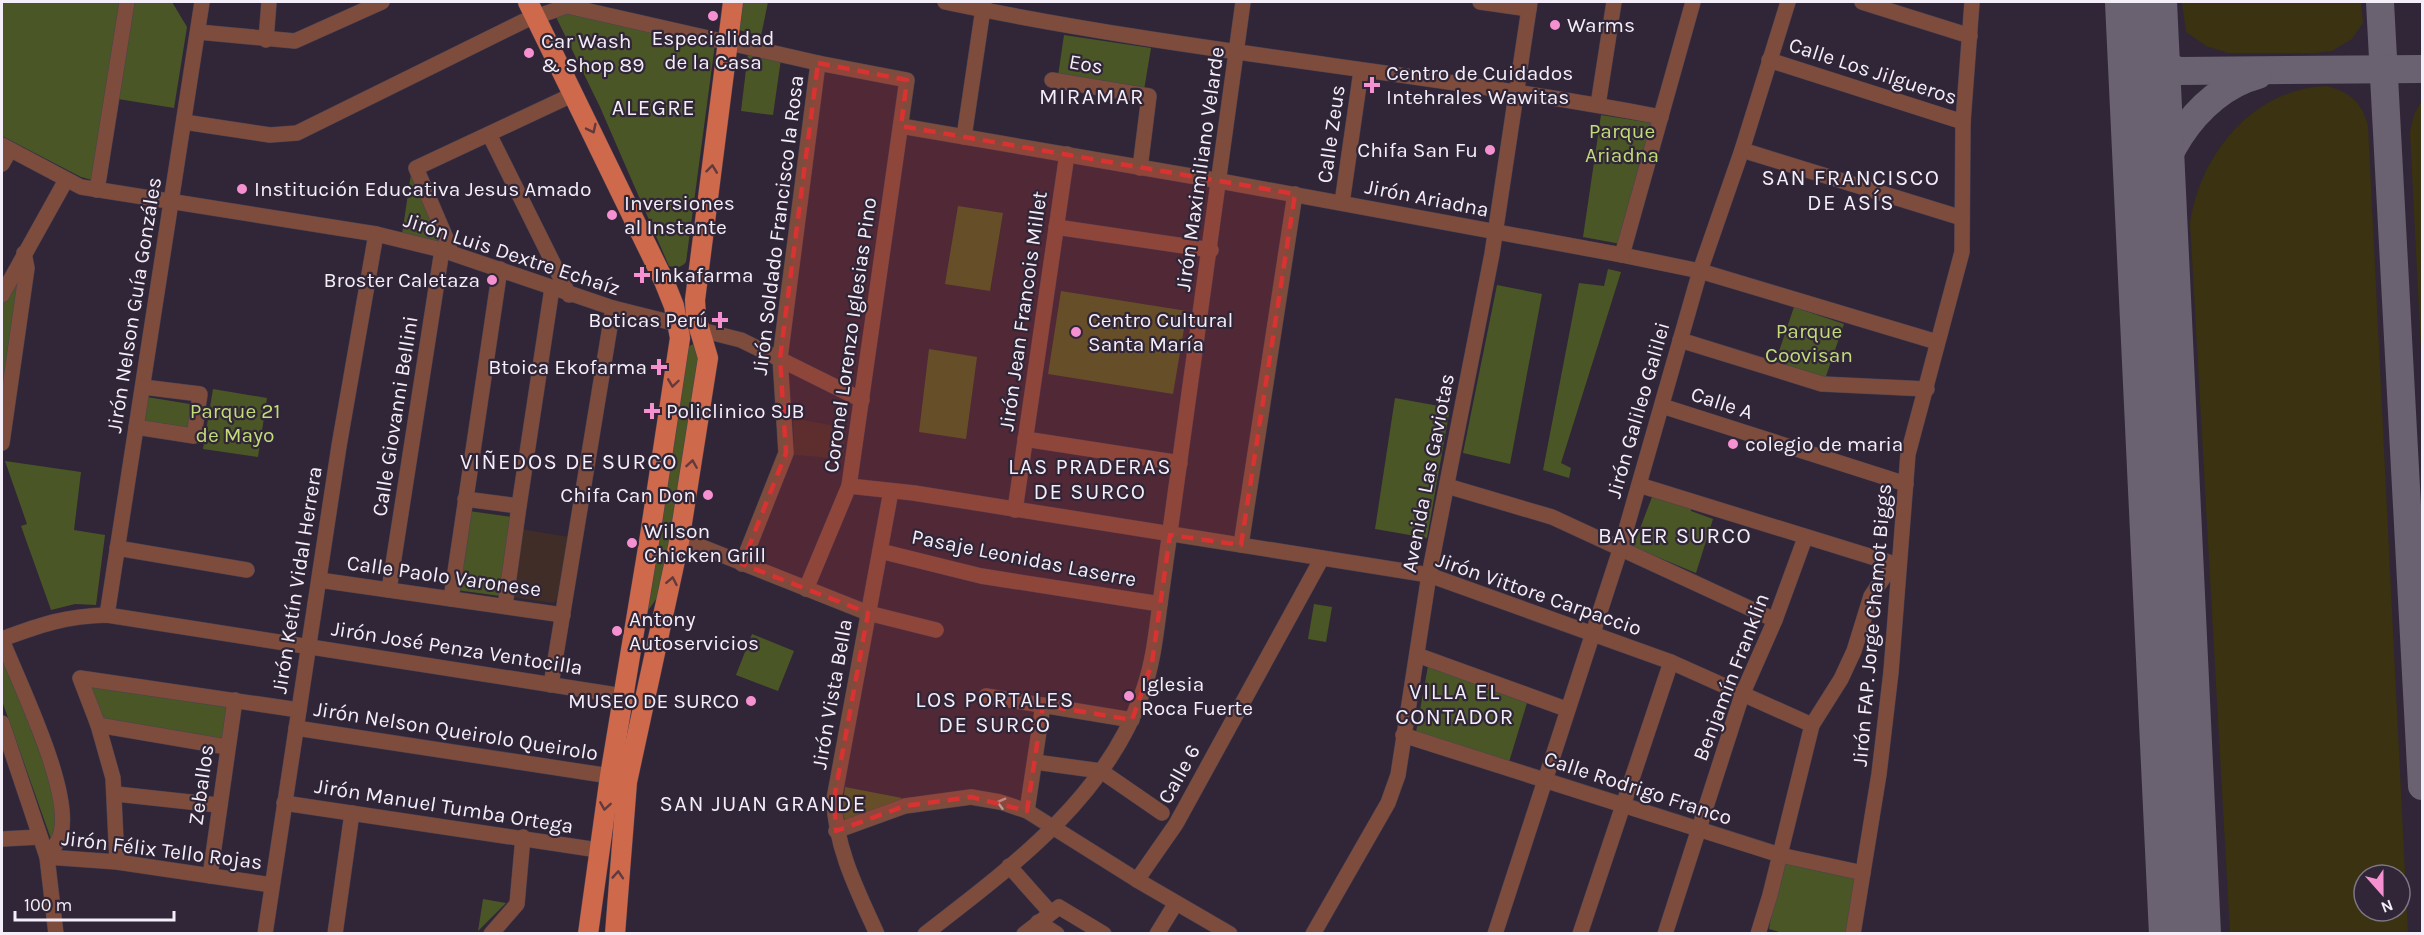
<svg xmlns="http://www.w3.org/2000/svg" width="2424" height="935" font-family="Karla,sans-serif">
	<rect width="100%" height="100%" fill="#302637"/>
	<path fill="#402c2c" d="M793,418l53,10 -3,31 -49,-4z"/>
	<path fill="#402d28" d="M520,529l49,8 -10,62 -6,4 -41,-6z"/>
	<g fill="#4a5626">
		<path d="M2,2h123l-30,179 -14,-4 -79,-41z"/>
		<path d="M133,2h39l15,25 -13,81 -56,-9z"/>
		<path d="M743,2h25l-7,34 -22,-6z"/>
		<path d="M567,12l148,32 -29,218c-5,6 -10,6 -17,4l-69,-159 -44,-90z"/>
		<path d="M1064,35l87,13 -7,42 -86,-14z"/>
		<path d="M748,53l33,6 -8,56 -32,-4z"/>
		<path d="M1601,115l51,8 -31,121 -38,-7z"/>
		<path d="M411,174l37,72 -46,-12z"/>
		<path d="M958,206l45,7 -13,78 -45,-7z"/>
		<path d="M23,260l-21,170v-129z"/>
		<path d="M1608,269l13,3 -60,191 10,5 -2,10 -26,-8 36,-187 25,3z"/>
		<path d="M1497,285l45,9 -32,170 -47,-11z"/>
		<path d="M1061,291l126,20 -14,83 -125,-20z"/>
		<path d="M1794,307l50,17 -19,55 -50,-16z"/>
		<path d="M696,343l4,6 -35,237 -22,32 46,-272z"/>
		<path d="M929,349l48,8 -11,82 -47,-7z"/>
		<path d="M213,389l54,9 -9,59 -55,-8z"/>
		<path d="M147,397l49,8 -5,25 -48,-7z"/>
		<path d="M1395,398l55,10 -23,130 -52,-9z"/>
		<path d="M5,461l76,11 -7,58 31,5 -9,70 -21,-1 -24,6 -30,-84 6,-2z"/>
		<path d="M1652,497l39,11v3l22,8 -17,54 -63,-26z"/>
		<path d="M469,511l42,6 -11,79 -44,-6z"/>
		<path d="M1314,604l18,3 -6,35 -18,-3z"/>
		<path d="M752,634l42,17 -16,40 -42,-16z"/>
		<path d="M2,650l47,128 9,45 -7,16 -49,-138z"/>
		<path d="M1428,666l99,37 -18,59 -93,-30z"/>
		<path d="M86,682l145,20 -6,42 -123,-20z"/>
		<path d="M845,787l57,11 -12,10 -45,13 -3,-11z"/>
		<path d="M1781,861l78,16 -13,56 -60,1 -17,-5z"/>
		<path d="M483,899l23,4 -28,28z"/>
	</g>
	<g fill="#3a3211" fill-rule="evenodd">
		<path d="M2182,2h179l2,21 -11,16 -20,12 -16,2h-88l-22,-7 -20,-14z"/>
		<path d="M2326,86c23,5 37,17 42,40l40,807h-178l-40,-710c10,-69 63,-134 136,-137zM2364,875h36v36h-36z"/>
		<path d="M2422,100v272l-12,-240 4,-17z"/>
	</g>
	<g fill="none" stroke-linecap="round" stroke-linejoin="round">
		<g stroke="#6a6271" stroke-width="28">
			<path d="M2380,2l42,784"/>
			<path d="M2142,42l14,20 23,9 243,-2"/>
			<path d="M2145,102c8,-18 15,-27 34,-31"/>
			<path d="M2152,232c-3,-64 42,-140 106,-157"/>
		</g>
		<path stroke="#6a6271" stroke-width="72" d="M2141,2l44,932"/>
		<g stroke="#4b4252" stroke-width="16">
			<g id="minor">
				<path d="M945,2c237,50 479,70 716,115"/>
				<path d="M1480,2l49,7"/>
				<path d="M1862,2l108,34"/>
				<path d="M198,32l97,9 87,-39"/>
				<path d="M266,40l3,-38"/>
				<path d="M1769,60l194,62"/>
				<path d="M1052,80l97,16 -9,72"/>
				<path d="M1598,105l16,-103"/>
				<path d="M184,122l86,13 27,-2 227,-112 43,-15 251,57 89,17 -58,406 -43,103"/>
				<path d="M901,126l319,55 402,74 78,16 237,71"/>
				<path d="M490,136l79,159"/>
				<path d="M964,137l20,-135"/>
				<path d="M2,145l79,42 295,47 66,16 171,58 128,32 121,60"/>
				<path d="M1742,150l220,68"/>
				<path d="M2,164l8,-14"/>
				<path d="M97,190l30,-188"/>
				<path d="M1342,203l19,-132"/>
				<path d="M1056,227l155,23"/>
				<path d="M450,252l-1,-7 -33,-77 158,-74"/>
				<path d="M1622,255l71,-253"/>
				<path d="M2,295l64,-115"/>
				<path d="M1680,340l142,44 105,5"/>
				<path d="M1662,406l244,78"/>
				<path d="M136,427l58,9 6,-42 -57,-7"/>
				<path d="M1025,439l155,24"/>
				<path d="M2,443l25,-175 -3,-15"/>
				<path d="M1639,485l259,80"/>
				<path d="M849,486l65,7 515,82 242,87 141,63"/>
				<path d="M1447,486l105,31 223,103"/>
				<path d="M465,499l54,7 -14,100"/>
				<path d="M519,506l33,-218"/>
				<path d="M1015,510l52,-356"/>
				<path d="M679,542l23,5 166,66 68,17"/>
				<path d="M1241,545l54,-351"/>
				<path d="M117,548l130,22"/>
				<path d="M880,551l101,25 179,28"/>
				<path d="M742,564l44,-111 -6,-95 38,-295"/>
				<path d="M319,580l244,35"/>
				<path d="M389,590l53,-340"/>
				<path d="M451,599l49,-330"/>
				<path d="M107,615l95,-613"/>
				<path d="M2,639c38,-14 63,-23 105,-24l516,81"/>
				<path d="M2,640c17,43 70,150 59,193 -2,9 -9,17 -14,24"/>
				<path d="M1417,655l149,54"/>
				<path d="M551,685l62,-377"/>
				<path d="M986,696l146,24"/>
				<path d="M2,723l45,134 9,77"/>
				<path d="M98,725l129,22"/>
				<path d="M296,728l314,48"/>
				<path d="M1403,735l377,120 83,18"/>
				<path d="M1035,762l66,9 61,42"/>
				<path d="M116,794l102,11"/>
				<path d="M284,803l314,47"/>
				<path d="M1027,811l16,-106"/>
				<path d="M836,831l69,-25 66,-9 29,5 27,9 110,69 93,54"/>
				<path d="M2,839l38,-2"/>
				<path d="M47,857l70,5 155,23"/>
				<path d="M117,862l-4,-84 -15,-53 -18,-47 219,32"/>
				<path d="M1009,866l41,46"/>
				<path d="M210,876l25,-176"/>
				<path d="M1137,880l39,-56 146,-266"/>
				<path d="M1038,922l19,12"/>
				<path d="M265,934l74,-488 37,-212"/>
				<path d="M335,934l17,-121"/>
				<path d="M491,934l26,-30 6,-67"/>
				<path d="M877,934c-20,-44 -42,-87 -43,-135l57,-308"/>
				<path d="M925,934c85,-66 180,-135 217,-240 11,-29 14,-60 18,-90l83,-602"/>
				<path d="M1024,934l35,-27 45,27"/>
				<path d="M1157,934l19,-31"/>
				<path d="M1313,934l75,-131 10,-28 31,-200 63,-321 38,-252"/>
				<path d="M1495,934l126,-387 79,-276 42,-121 46,-148"/>
				<path d="M1580,934l91,-272"/>
				<path d="M1665,934l77,-239 33,-75 30,-82"/>
				<path d="M1758,934l12,-39 42,-170 29,-46 13,-28 17,-55 13,-19 14,-12"/>
				<path d="M1853,934l26,-160 12,-102 17,-218 54,-202 1,-130 9,-120"/>
			</g>
		</g>
		<g stroke="#4b4252" stroke-width="21">
			<g id="major">
				<path d="M528,2l136,279 10,25 6,32 -31,204 -39,234 -22,158"/>
				<path d="M615,934l12,-152 52,-240 29,-184 -12,-41 -1,-17 38,-298"/>
			</g>
		</g>
		<use href="#minor" stroke="#7e4c3d" stroke-width="15"/>
		<use href="#major" stroke="#cf694b" stroke-width="20"/>
	</g>
	<defs><path id="oneway-chevron" d="M-2-3.5L2.5 0L-2 3.5" fill="none" stroke-width="1.6" stroke-linecap="round" stroke-linejoin="round" transform="scale(1.5)"/></defs>
	<g stroke="#603a3d">
		<use href="#oneway-chevron" transform="translate(592 129) rotate(64)"/>
		<use href="#oneway-chevron" transform="translate(712 169) rotate(-83)"/>
		<use href="#oneway-chevron" transform="translate(673 383) rotate(98)"/>
		<use href="#oneway-chevron" transform="translate(692 464) rotate(-81)"/>
		<use href="#oneway-chevron" transform="translate(672 581) rotate(-79)"/>
		<use href="#oneway-chevron" transform="translate(605 806) rotate(99)"/>
		<use href="#oneway-chevron" transform="translate(618 875) rotate(-86)"/>
	</g>
	<use stroke="#b99d9b" href="#oneway-chevron" transform="translate(1001 803) rotate(-165)"/>
	<path fill="#d83232" fill-opacity="0.2" stroke="#d83232" stroke-width="4.5" stroke-dasharray="12 8" stroke-linejoin="round" d="M818,63l89,17 -6,46 394,68 -54,351 -71,-10 -18,128 -20,57 -89,-15 -16,106 -56,-14 -66,9 -69,25 -2,-32 34,-186 -126,-49 44,-111 -6,-95z"/>
	<g fill="#f590d1" stroke="#302637" stroke-width="2">
		<circle cx="713" cy="16" r="6"/>
		<circle cx="1555" cy="25" r="6"/>
		<circle cx="529" cy="53" r="6"/>
		<path d="M1369 76h6v6h6v6h-6v6h-6v-6h-6v-6h6z"/>
		<circle cx="1490" cy="150" r="6"/>
		<circle cx="242" cy="189" r="6"/>
		<circle cx="612" cy="215" r="6"/>
		<path d="M639 266h6v6h6v6h-6v6h-6v-6h-6v-6h6z"/>
		<circle cx="492" cy="280" r="6"/>
		<path d="M717 311h6v6h6v6h-6v6h-6v-6h-6v-6h6z"/>
		<circle cx="1076" cy="332" r="6"/>
		<path d="M656 358h6v6h6v6h-6v6h-6v-6h-6v-6h6z"/>
		<path d="M649 402h6v6h6v6h-6v6h-6v-6h-6v-6h6z"/>
		<circle cx="1733" cy="444" r="6"/>
		<circle cx="708" cy="495" r="6"/>
		<circle cx="632" cy="543" r="6"/>
		<circle cx="617" cy="631" r="6"/>
		<circle cx="1129" cy="696" r="6"/>
		<circle cx="751" cy="701" r="6"/>
	</g>
	<g text-anchor="middle" dominant-baseline="central" stroke-width="4.5" stroke-linejoin="round" paint-order="stroke">
		<g font-size="21" fill="#f4eef9" stroke="#302637" text-anchor="start">
			<text x="1567" y="25">Warms</text>
			<text x="713" y="38" text-anchor="middle">Especialidad<tspan x="713" dy="24">de la Casa</tspan></text>
			<text x="541" y="41">Car Wash<tspan x="541" dy="24">&amp; Shop 89</tspan></text>
			<text x="1386" y="73">Centro de Cuidados<tspan x="1386" dy="24">Intehrales Wawitas</tspan></text>
			<text x="1478" y="150" text-anchor="end">Chifa San Fu</text>
			<text x="254" y="189">Institución Educativa Jesus Amado</text>
			<text x="624" y="203">Inversiones<tspan x="624" dy="24">al Instante</tspan></text>
			<text x="654" y="275">Inkafarma</text>
			<text x="480" y="280" text-anchor="end">Broster Caletaza</text>
			<text x="708" y="320" text-anchor="end">Boticas Perú</text>
			<text x="1088" y="320">Centro Cultural<tspan x="1088" dy="24">Santa María</tspan></text>
			<text x="647" y="367" text-anchor="end">Btoica Ekofarma</text>
			<text x="666" y="411">Policlinico SJB</text>
			<text x="1745" y="444">colegio de maria</text>
			<text x="696" y="495" text-anchor="end">Chifa Can Don</text>
			<text x="644" y="531">Wilson<tspan x="644" dy="24">Chicken Grill</tspan></text>
			<text x="629" y="619">Antony<tspan x="629" dy="24">Autoservicios</tspan></text>
			<text x="1141" y="684">Iglesia<tspan x="1141" dy="24">Roca Fuerte</tspan></text>
			<text x="739" y="701" text-anchor="end">MUSEO DE SURCO</text>
		</g>
		<g font-size="21" fill="#f4eef9" stroke="#302637">
			<text transform="translate(1086 64) rotate(10)">Eos</text>
			<text transform="translate(1873 71) rotate(18)">Calle Los Jilgueros</text>
			<text transform="translate(1331 134) rotate(-82)">Calle Zeus</text>
			<text transform="translate(1200 169) rotate(-82)">Jirón Maximiliano Velarde</text>
			<text transform="translate(1427 198) rotate(11)">Jirón Ariadna</text>
			<text transform="translate(778 225) rotate(-83)">Jirón Soldado Francisco la Rosa</text>
			<text transform="translate(512 254) rotate(18)">Jirón Luis Dextre Echaíz</text>
			<text transform="translate(134 305) rotate(-81)">Jirón Nelson Guía Gonzáles</text>
			<text transform="translate(1023 311) rotate(-82)">Jirón Jean Francois Millet</text>
			<text transform="translate(850 335) rotate(-82)">Coronel Lorenzo Iglesias Pino</text>
			<text transform="translate(1722 403) rotate(18)">Calle A</text>
			<text transform="translate(1638 410) rotate(-74)">Jirón Galileo Galilei</text>
			<text transform="translate(395 416) rotate(-81)">Calle Giovanni Bellini</text>
			<text transform="translate(1428 473) rotate(-79)">Avenida Las Gaviotas</text>
			<text transform="translate(1024 558) rotate(11)">Pasaje Leonidas Laserre</text>
			<text transform="translate(444 576) rotate(8)">Calle Paolo Varonese</text>
			<text transform="translate(297 580) rotate(-81)">Jirón Ketín Vidal Herrera</text>
			<text transform="translate(1539 594) rotate(19)">Jirón Vittore Carpaccio</text>
			<text transform="translate(1872 625) rotate(-85)">Jirón FAP. Jorge Chamot Biggs</text>
			<text transform="translate(457 648) rotate(9)">Jirón José Penza Ventocilla</text>
			<text transform="translate(1731 677) rotate(-69)">Benjamín Franklin</text>
			<text transform="translate(832 694) rotate(-80)">Jirón Vista Bella</text>
			<text transform="translate(456 731) rotate(9)">Jirón Nelson Queirolo Queirolo</text>
			<text transform="translate(1179 774) rotate(-61)">Calle 6</text>
			<text transform="translate(201 785) rotate(-82)">Zeballos</text>
			<text transform="translate(1638 788) rotate(18)">Calle Rodrigo Franco</text>
			<text transform="translate(444 806) rotate(9)">Jirón Manuel Tumba Ortega</text>
			<text transform="translate(162 850) rotate(7)">Jirón Félix Tello Rojas</text>
		</g>
		<g font-size="21" fill="#c2dc77" stroke="#302637">
			<text x="1622" y="131">Parque<tspan x="1622" dy="24">Ariadna</tspan></text>
			<text x="1809" y="331">Parque<tspan x="1809" dy="24">Coovisan</tspan></text>
			<text x="235" y="411">Parque 21<tspan x="235" dy="24">de Mayo</tspan></text>
		</g>
		<g font-size="22" letter-spacing="1.5" fill="#f4eef9" stroke="#302637">
			<text x="1092" y="97">MIRAMAR</text>
			<text x="654" y="108">ALEGRE</text>
			<text x="1851" y="178">SAN FRANCISCO<tspan x="1851" dy="25">DE ASÍS</tspan></text>
			<text x="569" y="462">VIÑEDOS DE SURCO</text>
			<text x="1090" y="467">LAS PRADERAS<tspan x="1090" dy="25">DE SURCO</tspan></text>
			<text x="1675" y="536">BAYER SURCO</text>
			<text x="1455" y="692">VILLA EL<tspan x="1455" dy="25">CONTADOR</tspan></text>
			<text x="995" y="700">LOS PORTALES<tspan x="995" dy="25">DE SURCO</tspan></text>
			<text x="763" y="804">SAN JUAN GRANDE</text>
		</g>
	</g>
	<rect width="2424" height="935" fill="none" stroke="#f4eef9" stroke-width="6"/>
	<g transform="translate(2382 893) rotate(159)"><circle r="28" fill="#302637" stroke="#7e7685" stroke-width="1.5"/>
	<path d="M0-4.5L10 22L0 15L-10 22Z" fill="#f590d1"/>
	<text y="-9" font-size="16" font-weight="bold" text-anchor="middle" fill="#f4eef9">N</text>
	</g>
	<path d="M15 911v9h159v-9" fill="none" stroke="#f4eef9" stroke-width="3"/>
	<text x="24" y="911" font-size="18" fill="#f4eef9" stroke="#302637" stroke-width="4.5" paint-order="stroke">100 m</text>
</svg>
